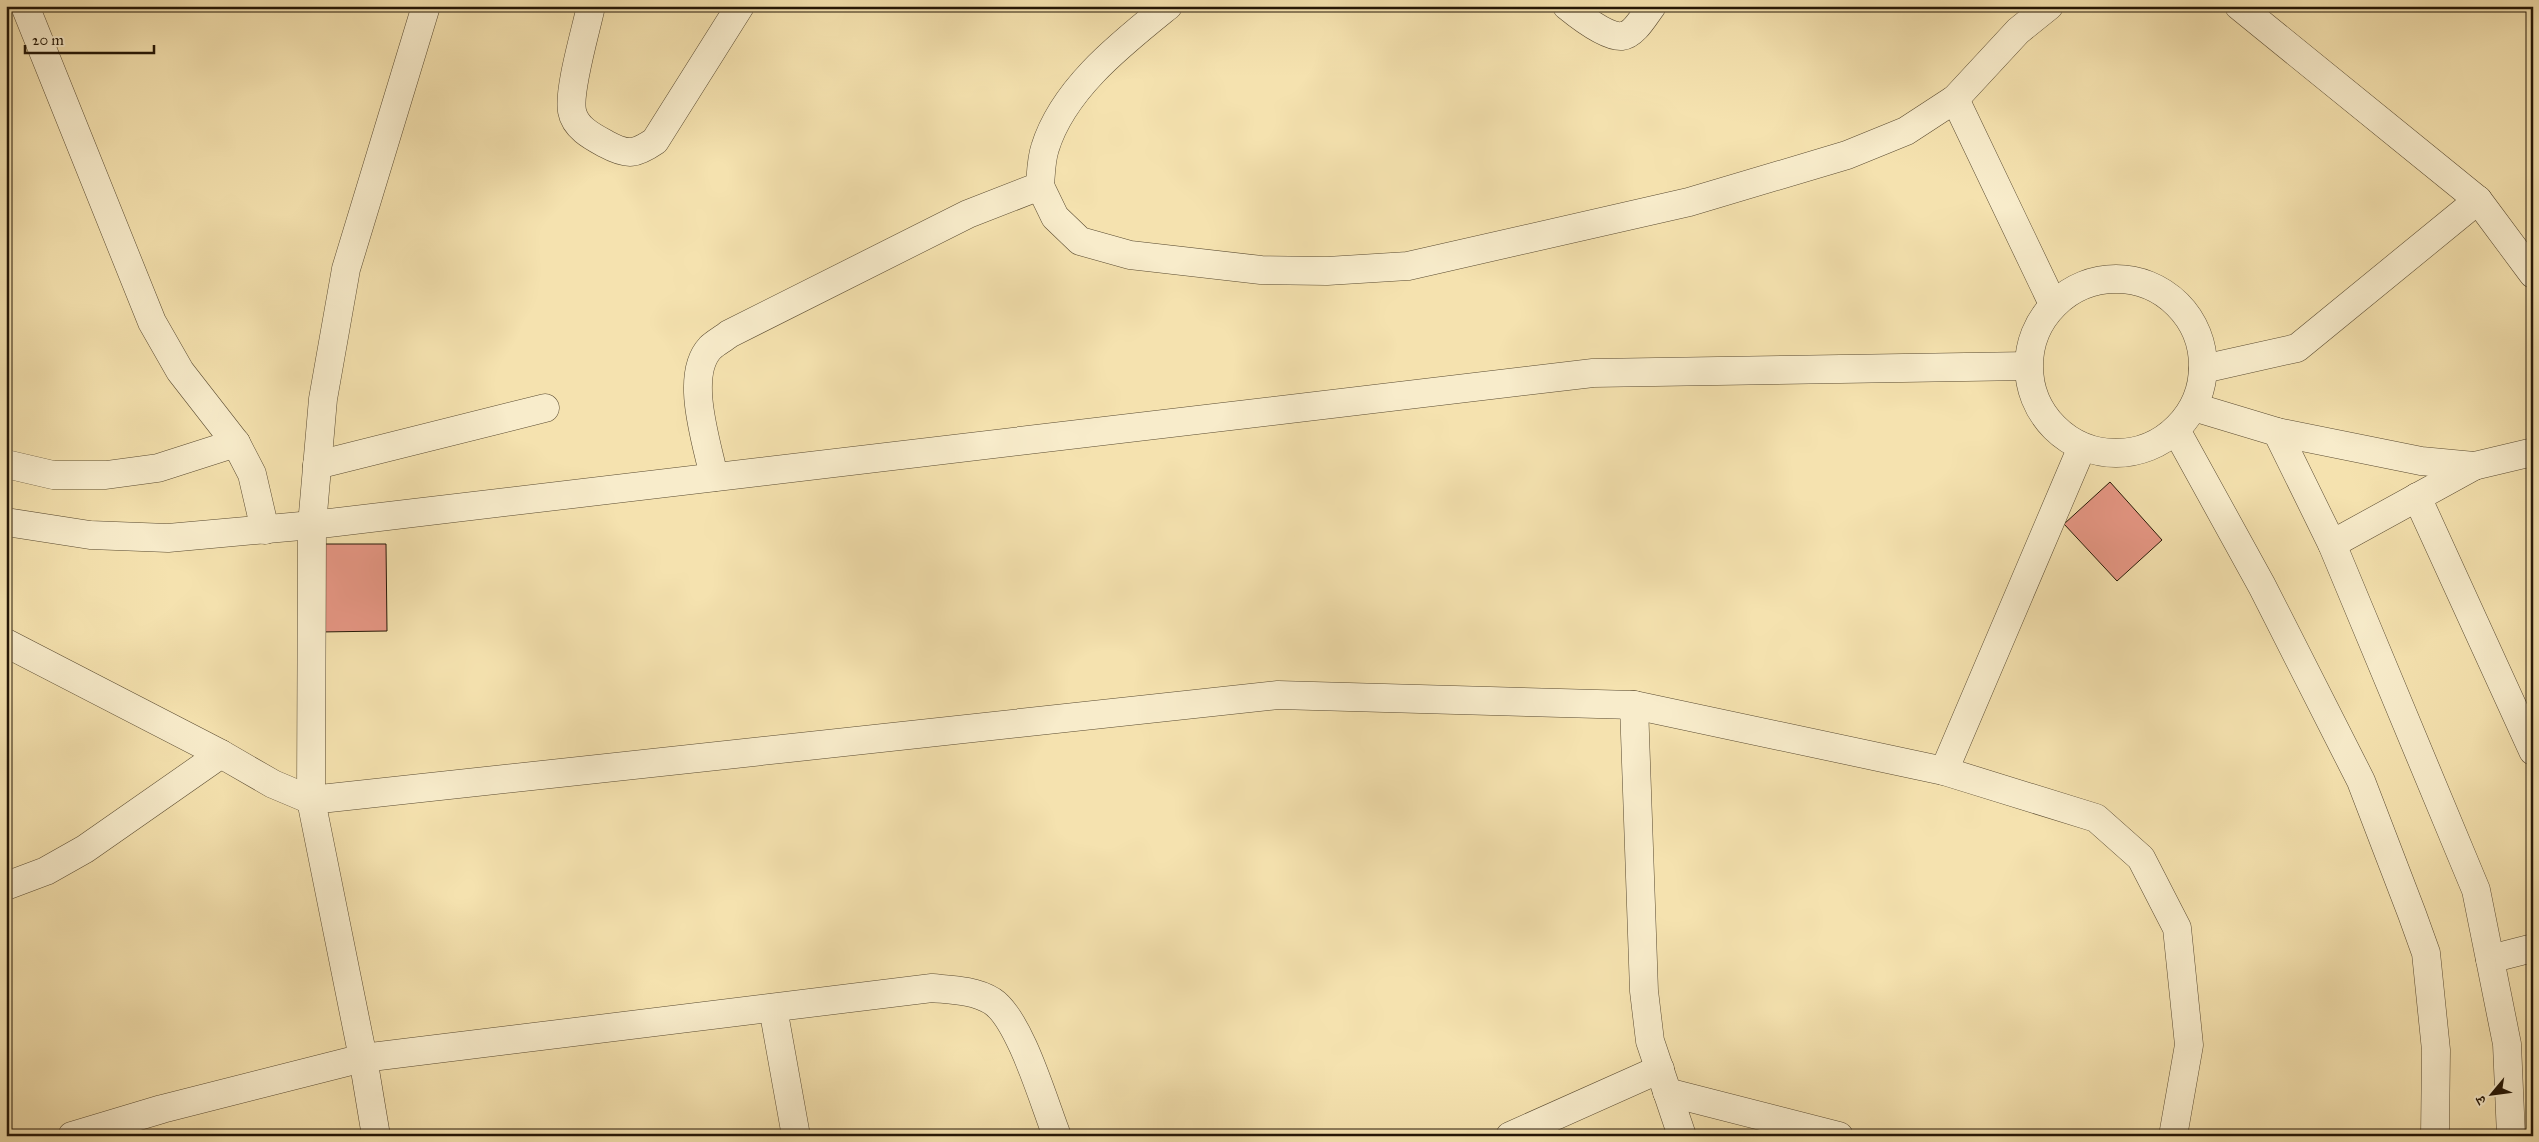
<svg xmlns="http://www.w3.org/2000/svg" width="2539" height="1142" font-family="'IM FELL Great Primer','Noto Serif Devanagari',serif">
	<rect width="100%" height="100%" fill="#f5e2af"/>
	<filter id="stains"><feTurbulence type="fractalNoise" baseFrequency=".004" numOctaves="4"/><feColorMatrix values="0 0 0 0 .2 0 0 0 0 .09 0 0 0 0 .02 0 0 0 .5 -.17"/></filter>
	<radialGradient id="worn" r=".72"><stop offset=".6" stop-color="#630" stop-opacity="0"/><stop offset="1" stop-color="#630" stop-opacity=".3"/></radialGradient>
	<g fill="#e79785" stroke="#251706">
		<path d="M2110,482l52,58 -45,41 -53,-57z"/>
		<path d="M318,544h68l1,87 -68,1z"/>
	</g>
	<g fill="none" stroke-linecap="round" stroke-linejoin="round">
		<g stroke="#594a30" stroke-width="29">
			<g id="minor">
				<path d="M25,6l127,316 28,49 56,72 16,31 13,56"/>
				<path d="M591,6c-5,24 -23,84 -19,105 3,17 21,26 34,33 22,12 30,10 49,-3l85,-135"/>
				<path d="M1567,6c11,9 40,32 55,30 12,-1 23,-21 30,-30"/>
				<path d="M2239,6l239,194 55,74"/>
				<path d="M1955,99l98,205"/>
				<path d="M1040,186l15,31 25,24 50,14 131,15 66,1 81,-5 281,-64 158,-47 59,-24 49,-32 63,-68 31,-25"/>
				<circle cx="2116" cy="366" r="87"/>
				<path d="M2203,369l94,-21 181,-148"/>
				<path d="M2194,407l83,25 144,29 53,5 59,-14"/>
				<path d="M2176,430l86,156 99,195 51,133 14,39 10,97 -1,86"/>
				<path d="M2277,432l55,112 144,346 31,154 4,92"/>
				<path d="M6,464l47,11h53l52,-7 78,-25"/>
				<path d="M317,465l228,-57"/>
				<path d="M714,477c-7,-34 -30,-101 -4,-129 5,-5 13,-9 19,-14l239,-120 72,-28c1,-12 1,-26 5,-38 18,-59 76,-104 123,-142"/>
				<path d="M2417,497l116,254"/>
				<path d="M6,522l84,13 78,3 144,-13 1281,-152 435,-7"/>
				<path d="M2332,544l142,-78"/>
				<path d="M6,643l215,111 52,30 38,16 967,-105 356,10 310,66 152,47 45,40 36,70 12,117 -16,91"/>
				<path d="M1634,705l10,286 6,50 32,95"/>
				<path d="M1944,771l138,-324"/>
				<path d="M6,886l40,-15 39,-22 136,-95"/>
				<path d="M2490,959l43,-11"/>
				<path d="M773,1008l23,128"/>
				<path d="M1667,1092l172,44"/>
				<path d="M72,1136l90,-27 201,-51 569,-70c20,2 42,2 60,13 28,18 52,102 65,135"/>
				<path d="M376,1136l-13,-78 -52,-258 1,-275 11,-126 23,-130 80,-263"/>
				<path d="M1510,1136l150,-67"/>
			</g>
		</g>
		<use href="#minor" stroke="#f8eccb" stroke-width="28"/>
	</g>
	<rect width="2539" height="1142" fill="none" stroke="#f5e2af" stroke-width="25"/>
	<rect x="8" y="8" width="2524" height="1127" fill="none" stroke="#251706" stroke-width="2.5"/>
	<rect x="12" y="12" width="2514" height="1117" fill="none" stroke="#251706"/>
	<g transform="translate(2492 1094) rotate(241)" stroke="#f8eccb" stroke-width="4" paint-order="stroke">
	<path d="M0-4L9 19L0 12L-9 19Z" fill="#251706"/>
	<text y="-8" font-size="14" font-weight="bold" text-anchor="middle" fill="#251706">उ</text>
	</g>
	<path d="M25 45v8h129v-8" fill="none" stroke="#251706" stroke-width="2.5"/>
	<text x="32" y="45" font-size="15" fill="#251706" stroke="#f8eccb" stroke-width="4" paint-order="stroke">20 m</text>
	<rect width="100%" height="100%" filter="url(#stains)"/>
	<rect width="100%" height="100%" fill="url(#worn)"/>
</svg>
